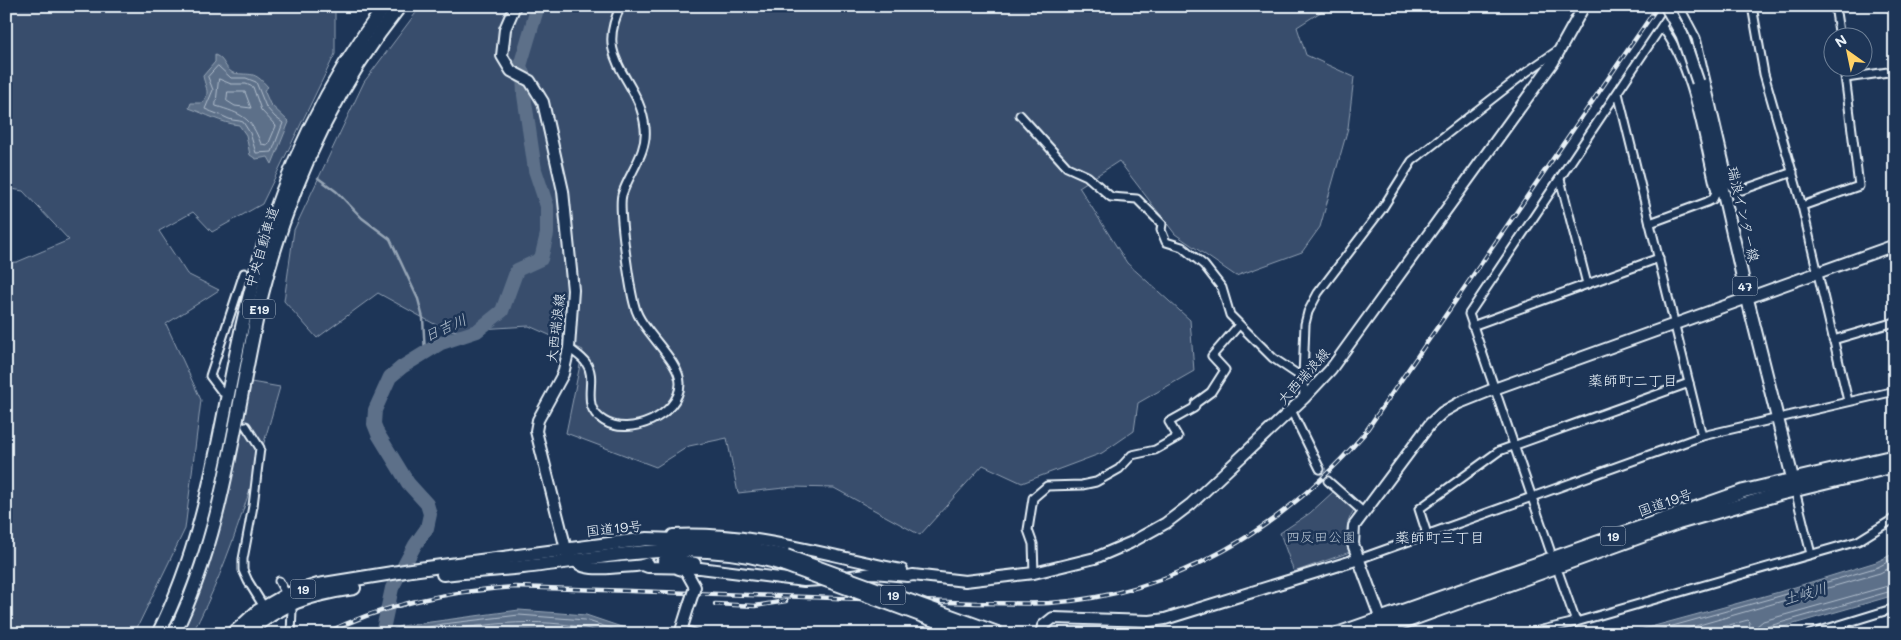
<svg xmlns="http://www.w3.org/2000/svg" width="1901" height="640" font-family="Mali,'Klee One',sans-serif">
	<rect width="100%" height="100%" fill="#1d3557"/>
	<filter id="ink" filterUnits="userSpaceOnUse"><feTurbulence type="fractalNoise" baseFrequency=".02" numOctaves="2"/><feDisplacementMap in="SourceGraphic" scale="10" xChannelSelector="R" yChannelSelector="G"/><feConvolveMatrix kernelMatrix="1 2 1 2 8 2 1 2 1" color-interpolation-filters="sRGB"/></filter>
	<g filter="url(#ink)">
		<g fill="#374d6c" stroke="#909fb2">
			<path d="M6,6h329v48l-73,150 -50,28 -19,-20 -34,19 28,43 32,16 -53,34 35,76 -16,129 -51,105h-128v-371l11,-1 52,-22 -46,-49 -17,-3z"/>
			<path d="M421,6h909l-33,21 9,28 48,22 -6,51 -28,99 -18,25 -66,24 -61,-42 -56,-73 -40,26 48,76 63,57 4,51 -56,32 -4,28 -32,22 -80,30 -39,-18 -63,70 -86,-47 -41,-1 -55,6 -11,-55 -38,8 -33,21 -90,-34 17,-83 -54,-24 -82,5 -69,-38 -61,45 -33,-37 10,-71 70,-148z"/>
			<path d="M251,382l29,5c-24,83 -47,170 -88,247h-11l20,-45 18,-59z"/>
			<path d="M1334,491l21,17c-10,16 -10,26 -5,44l-56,20 -14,-39 30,-20z"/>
		</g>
		<g fill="#5d7089" stroke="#95a4b5">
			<path d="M215,55c10,4 9,13 18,18 19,3 20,-3 35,14l-4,3 6,14 19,18 -17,42 -4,-7 -12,2 -6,-4 -4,-20 -7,-10c-18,-2 -33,-11 -50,-17l2,-5h10c11,-9 4,-16 2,-27l12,-14z"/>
			<path d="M1895,553v42l-136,39h-134l154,-42 97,-30z"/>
			<path d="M519,610l67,5 56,19h-260l19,-8z"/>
		</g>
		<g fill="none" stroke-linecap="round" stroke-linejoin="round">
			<g stroke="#b0bdcc" stroke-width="1">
				<path d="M218,66l13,12h15l10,4 10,25 9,10 8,6 -11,29 -16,1 -6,-20 -7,-11c-5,-2 -9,-1 -14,-3 -8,-4 -15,-6 -24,-10l8,-19 -5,-13z"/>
				<path d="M219,79l12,5h15l7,3 8,23 15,16 -8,19 -7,-1c-10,-27 -19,-30 -45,-38z"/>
				<path d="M228,92h17l6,16 -16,-2 -8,-5z"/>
				<path d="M396,634l47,-10 76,-9 66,5 43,14"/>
				<path d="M425,634c60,-10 123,-20 182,0"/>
				<path d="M479,634l41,-5 63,5"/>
				<path d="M1644,634l136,-38 98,-29 17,-9"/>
				<path d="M1668,634l212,-61 15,-8"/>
				<path d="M1696,634l52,-14 2,2 -2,12"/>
				<path d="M1755,634l2,-8 6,-5 132,-37"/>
				<path d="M1761,634l5,-7 129,-37"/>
			</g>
			<path stroke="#95a4b5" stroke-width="2.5" d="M318,178l19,14 25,26 28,21 28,60 5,19 2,35"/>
			<path stroke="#5d7089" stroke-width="14" d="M382,634l10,-46 23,-43 12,-17 3,-14 -3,-10 -19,-21 -30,-49 -4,-10 1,-14 15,-33 12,-10 39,-24 36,-12 25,-20 15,-41 24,-11 6,-25v-28l-12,-36 -11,-75 -1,-21 -3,-8 18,-60"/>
			<path stroke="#3b516f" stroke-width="7" stroke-dasharray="7 3.5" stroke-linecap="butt" d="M1320,469l8,12"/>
			<g stroke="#e8f1f8" stroke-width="11">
				<g id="street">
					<path d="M1679,6l17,32 34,147 4,4 8,1 51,-18"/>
					<path d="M1752,6l12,68 38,132 46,195"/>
					<path d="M1835,6l5,32"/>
					<path d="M1846,78l49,-7"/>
					<path d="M1618,93l84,343"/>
					<path d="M1020,115l47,52 20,9 24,21 26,2 25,25 -1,6 5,12 16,5 22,18 18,23 8,27 43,43 30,20 1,20"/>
					<path d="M1560,179l27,105"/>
					<path d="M1802,206l57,-20 -15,-118"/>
					<path d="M1650,223l57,-21 6,-3 3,-7c-13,-51 -21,-123 -54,-165"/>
					<path d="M1472,326l187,-68"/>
					<path d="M1833,340l62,-18"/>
					<path d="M569,348c6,5 13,9 17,15 13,17 -8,42 18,58 25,16 75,-5 76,-37 1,-23 -39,-53 -45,-77 -5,-16 -17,-98 -13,-112 7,-22 26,-43 23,-67 -5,-51 -53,-66 -24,-122"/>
					<path d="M1303,378l2,-54 3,-12 10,-19 64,-84 30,-48 116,-90 29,-20"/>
					<path d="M222,392l-12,-16 34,-103"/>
					<path d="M1291,410l29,59"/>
					<path d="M246,426l14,22 -7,58 -10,53v11l5,11 16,26"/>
					<path d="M1328,481l34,30"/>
					<path d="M1795,490l16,64"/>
					<path d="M1427,534l-8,-25 80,-58 190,-68"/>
					<path d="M1550,550l-81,-236 206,-308"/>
					<path d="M1359,559l343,-123 193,-45"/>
					<path d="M1034,573l-1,-29 -5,-14 5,-32 14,-12 35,-1 14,-3 23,-13 13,-14 23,-5 23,-13 -9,-15 25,-14 2,-5 15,-11 14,-22 -13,-14 27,-31"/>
					<path d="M1559,574l17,48"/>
					<path d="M279,581l5,9"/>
					<path d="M291,634l1,-24"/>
					<path d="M1525,634l51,-12 282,-81 37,-23"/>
					<path d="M1810,634l85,-26"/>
				</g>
			</g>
			<g stroke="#e8f1f8" stroke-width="14">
				<g id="secondary">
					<path d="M515,6l-10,23 -3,27 9,15 19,10 13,21 20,89 10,99 -4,58 -6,26 -25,46 -2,11 30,118c12,24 31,20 55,18 9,-1 19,0 27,-4"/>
					<path d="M673,535c79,-4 152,20 229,35"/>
					<path d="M663,561l16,-1 16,3"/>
					<path d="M643,565l5,2 52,1 104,13 19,-1"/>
					<path d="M679,569l7,2 9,16"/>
					<path d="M845,577l28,-4 35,3 5,-1 52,6 69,-8 61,-15 35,-15 36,-20 25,-19 113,-106 27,-29 222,-307 31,-56"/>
					<path d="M1383,625l-30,-81 1,-18 76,-102 13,-12 16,-9 35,-14 401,-144"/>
					<path d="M681,631l12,3"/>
					<path d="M680,634l10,-32"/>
					<path d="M1041,634l2,-8 10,-8 97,3 15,-2 194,-60"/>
				</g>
			</g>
			<g stroke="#e8f1f8" stroke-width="15">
				<path id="primary" d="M1698,82l49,215 48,191"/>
			</g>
			<g stroke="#e8f1f8" stroke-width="16">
				<g id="highway">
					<path d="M443,574c27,-3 53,-4 80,-7 92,-10 170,-31 262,-2"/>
					<path d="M158,634c53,-105 61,-213 88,-324 26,-111 70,-213 139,-304"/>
					<path d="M174,634c52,-107 61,-225 88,-340 26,-103 71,-204 138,-288"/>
					<path d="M233,634l25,-23 28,-16 32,-10 93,-15 236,-31 60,2 79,15"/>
					<path d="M247,634c31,-30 65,-40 107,-46"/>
					<path d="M1337,634l407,-143 151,-35"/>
					<path d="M1371,634l307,-111 101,-29 116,-28"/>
				</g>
			</g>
			<use href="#street" stroke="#1d3557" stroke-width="7"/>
			<use href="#secondary" stroke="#1d3557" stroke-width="10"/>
			<use href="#primary" stroke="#1d3557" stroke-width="11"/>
			<use href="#highway" stroke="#1d3557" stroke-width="12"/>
			<g stroke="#e8f1f8" stroke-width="4.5">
				<g id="rail">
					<path d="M715,604l40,2 31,-5"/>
					<path d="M324,634c60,-30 124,-43 191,-47l462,16c24,0 48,1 72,0 125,-8 235,-75 315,-169l294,-428"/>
				</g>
			</g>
			<use href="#rail" stroke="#1d3557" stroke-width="2.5" stroke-dasharray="8" stroke-linecap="butt"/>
			<g stroke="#e8f1f8" stroke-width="14" stroke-linecap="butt">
				<path id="secondary-bridge" d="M690,602l4,-12"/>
			</g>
			<g stroke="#e8f1f8" stroke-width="15" stroke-linecap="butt">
				<path id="primary-bridge" d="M1666,6l16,29 16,47"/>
			</g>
			<g stroke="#e8f1f8" stroke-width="16" stroke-linecap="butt">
				<g id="highway-bridge">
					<path d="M786,556l214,78"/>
					<path d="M785,565l187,69"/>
				</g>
			</g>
			<use href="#secondary-bridge" stroke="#1d3557" stroke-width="10"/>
			<use href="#primary-bridge" stroke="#1d3557" stroke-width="11"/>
			<use href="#highway-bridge" stroke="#1d3557" stroke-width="12"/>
		</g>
	</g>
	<g text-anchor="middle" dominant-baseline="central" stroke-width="5" stroke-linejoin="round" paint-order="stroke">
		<g fill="#1d3557" stroke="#abb9c8" stroke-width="1">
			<rect x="1732.5" y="276.5" width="25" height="19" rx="4"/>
			<rect x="243" y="299.5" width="32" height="19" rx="4"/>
			<rect x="1600.5" y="526.5" width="25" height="19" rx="4"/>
			<rect x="290.5" y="579.5" width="25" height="19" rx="4"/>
			<rect x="880.5" y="585.5" width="25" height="19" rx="4"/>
		</g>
		<g font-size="12" font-weight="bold" fill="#e8f1f8">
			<text x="1745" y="286">47</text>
			<text x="259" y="309">E19</text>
			<text x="1613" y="536">19</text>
			<text x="303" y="589">19</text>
			<text x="893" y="595">19</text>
		</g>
		<g font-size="14" fill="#e8f1f8" stroke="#1d3557">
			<text transform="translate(1744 214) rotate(77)">瑞浪インター線</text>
			<text transform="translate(261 247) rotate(-73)">中央自動車道</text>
			<text transform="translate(555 328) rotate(-83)">大西瑞浪線</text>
			<text transform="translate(1303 376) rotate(-48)">大西瑞浪線</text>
			<text transform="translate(1665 502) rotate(-19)">国道19号</text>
			<text transform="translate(614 528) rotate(-6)">国道19号</text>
		</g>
		<g font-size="14" fill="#b3c0ce" stroke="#1d3557">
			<text x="1321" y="536">四反田公園</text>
		</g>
		<g font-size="15" font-style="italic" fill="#b7c4d1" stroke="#1d3557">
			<text transform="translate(445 327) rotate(-24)">日吉川</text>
			<text transform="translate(1805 593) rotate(-16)">土岐川</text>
		</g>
		<g font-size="15" fill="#e8f1f8" stroke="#1d3557">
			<text x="1633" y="380">薬師町二丁目</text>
			<text x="1440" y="537">薬師町三丁目</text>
		</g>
	</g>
	<rect width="1901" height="640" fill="none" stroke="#1d3557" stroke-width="25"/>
	<rect x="12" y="12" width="1876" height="615" fill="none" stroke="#e8f1f8" stroke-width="2" filter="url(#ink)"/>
	<g transform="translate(1848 52) rotate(327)"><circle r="24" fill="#1d3557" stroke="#6e8097"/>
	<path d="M0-4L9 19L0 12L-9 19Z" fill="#ffd166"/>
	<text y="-8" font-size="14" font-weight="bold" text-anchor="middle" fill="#e8f1f8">N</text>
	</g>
</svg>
